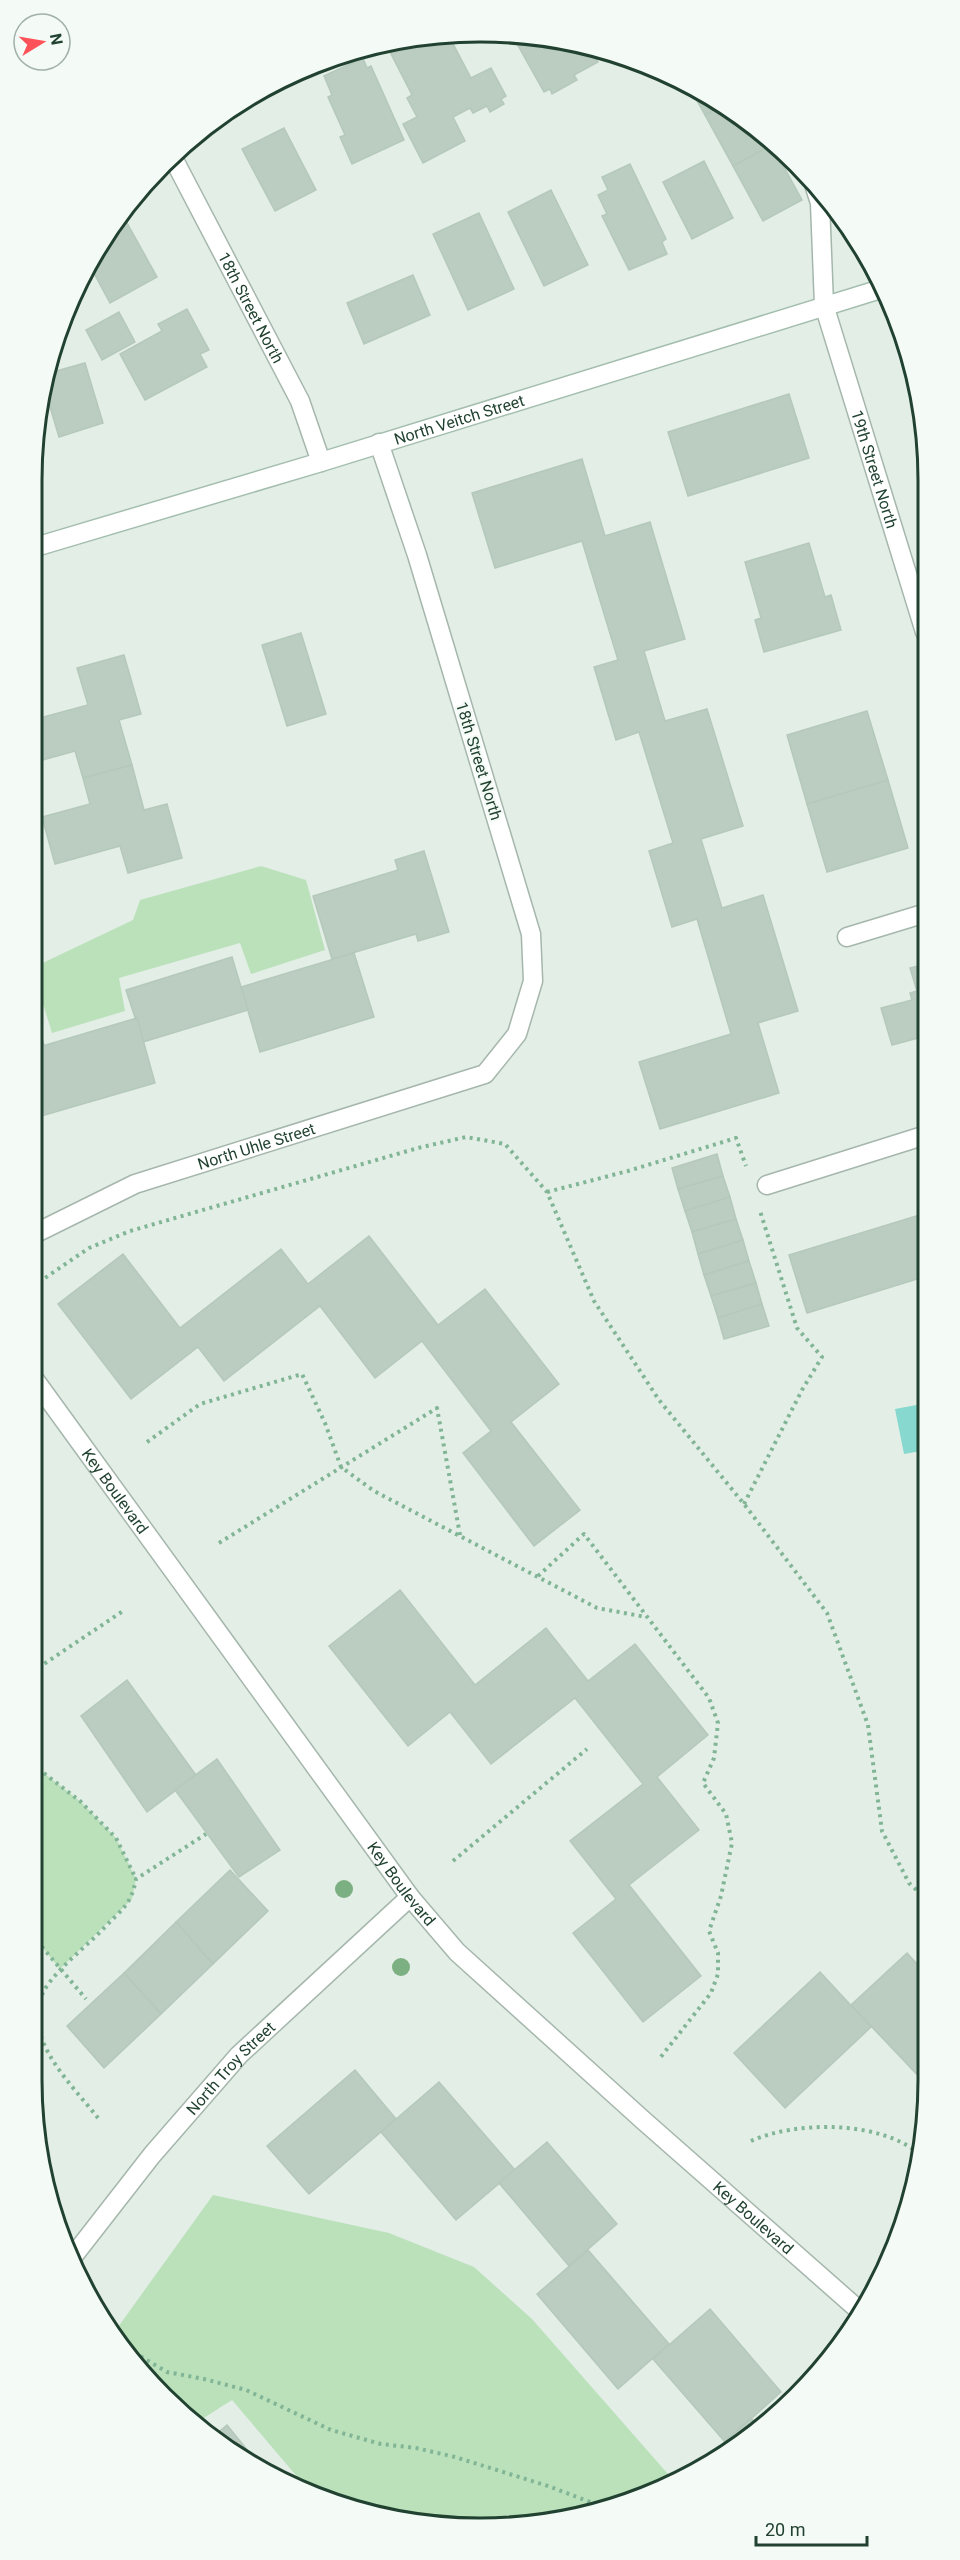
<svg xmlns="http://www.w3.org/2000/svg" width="960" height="2560" font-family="Roboto,sans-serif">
	<rect width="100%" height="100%" fill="#e3eee6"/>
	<g fill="#bbe1bb">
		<path d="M261,866l45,14 19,70 -74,24 -11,-31 -121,35 6,33 -73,22 -20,-65 101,-48 7,-20z"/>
		<path d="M32,1764l48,37 36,37 20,41 -4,20 -72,70 -28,-34z"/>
		<path d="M213,2195l176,38 85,34 58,52 143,163 -23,12 -84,26 -147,5 -85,-20 -25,-12 -79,-93 -33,21 -56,-46 -30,-41z"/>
	</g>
	<path fill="#87d8ce" d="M927,1403v47l-23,4 -9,-45z"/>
	<g fill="#bbccc1" stroke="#b5c9bb" stroke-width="1.5">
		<path d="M511,33l85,14 7,3 -9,5 4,7 -24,13 3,5 -25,14 -2,-5 -6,3z"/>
		<path d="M448,34l23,44 20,-10 15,28 -5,3 3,5 -14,8 -3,-6 -14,7 -3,-5 -17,9 12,24 -42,22 -20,-39 14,-7 -10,-19 5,-3 -25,-49 10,-5 25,-6h4l2,3 6,-3z"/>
		<path d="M363,58l4,10 4,-2 33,74 -52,24 -12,-27 5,-2 -17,-38 4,-2 -8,-19z"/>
		<path d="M691,90l33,15 -19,10z"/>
		<path d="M724,105l5,2 43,38 -39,21 -28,-51z"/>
		<path d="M284,128l32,62 -41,21 -33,-62z"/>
		<path d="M772,145l30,55 -39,21 -30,-55z"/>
		<path d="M704,161l29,57 -41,21 -29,-57z"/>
		<path d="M630,164l36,75 -4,3 5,12 -38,16 -27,-54 5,-2 -9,-19 10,-5 -6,-13z"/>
		<path d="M551,190l37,75 -44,21 -36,-74z"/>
		<path d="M121,212l36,65 -47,26 -21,-39z"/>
		<path d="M479,213l35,76 -46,21 -35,-76z"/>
		<path d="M413,275l17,40 -66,29 -17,-41z"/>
		<path d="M187,309l22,41 -9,4 7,13 -62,33 -25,-46 42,-23 -4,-7z"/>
		<path d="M119,312l16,30 -33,18 -16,-30z"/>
		<path d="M85,363l18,60 -44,14 -15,-50 1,-13z"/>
		<path d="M789,394l20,64 -121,38 -20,-64z"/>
		<path d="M582,459l23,77 45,-14 35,117 -41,12 21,70 42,-12 36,117 -42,13 21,69 41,-13 35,116 -40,12 21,70 -119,36 -21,-67 92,-28 -34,-115 -25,8 -23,-76 24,-8 -34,-111 -23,8 -22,-73 24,-7 -36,-119 -87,27 -23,-75z"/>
		<path d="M809,543l16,54 6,-2 10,35 -77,22 -9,-32 6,-2 -16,-56z"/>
		<path d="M301,633l25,81 -39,12 -25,-81z"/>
		<path d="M124,655l17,59 -22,6 13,45 -49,13 -8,-27 -43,12v-43l56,-15 -11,-37z"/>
		<path d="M867,711l21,69 -81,24 -20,-69z"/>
		<path d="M132,765l12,45 23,-6 15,54 -54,15 -8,-27 -65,18 -13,-47 48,-13 -7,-26z"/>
		<path d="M888,780l20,68 -81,24 -20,-68z"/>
		<path d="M424,851l25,81 -31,9 -2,-7 -84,25 -19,-63 85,-26 -3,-10z"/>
		<path d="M354,953l20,64 -114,35 -19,-65z"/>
		<path d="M232,957l16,53 -105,32 -17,-52z"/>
		<path d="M926,964v72l-34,9 -11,-37 31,-8 -2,-7 7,-2 -7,-23z"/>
		<path d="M32,1005l12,40 -12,4z"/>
		<path d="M137,1018l18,65 -114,33 -9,-33v-34z"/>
		<path d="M717,1154l6,22 -45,13 -6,-21z"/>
		<path d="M723,1176l7,21 -45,14 -7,-22z"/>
		<path d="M730,1197l6,22 -44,13 -7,-21z"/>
		<path d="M926,1213l1,63 -120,37 -18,-58z"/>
		<path d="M736,1219l7,21 -45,14 -6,-22z"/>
		<path d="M369,1236l69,89 47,-36 74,95 -48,38 69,88 -46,36 -71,-93 28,-22 -69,-90 -47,37 -55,-72 -96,75 -26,-34 -67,52 -73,-95 65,-50 57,74 101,-79 27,35z"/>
		<path d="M743,1240l6,21 -45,14 -6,-21z"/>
		<path d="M749,1261l7,22 -45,13 -7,-21z"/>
		<path d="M756,1283l6,21 -44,14 -7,-22z"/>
		<path d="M762,1304l7,22 -45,13 -6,-21z"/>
		<path d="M400,1590l75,95 71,-57 42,53 47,-37 73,91 -51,42 42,53 -70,55 72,91 -58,46 -70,-89 43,-34 -46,-58 73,-57 -68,-86 -84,66 -41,-52 -42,34 -79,-100z"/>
		<path d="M127,1680l69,95 -49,37 -66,-96z"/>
		<path d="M217,1759l63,91 -41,27 -64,-87z"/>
		<path d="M230,1870l38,41 -55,53 -37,-42z"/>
		<path d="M176,1922l37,42 -52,50 -37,-41z"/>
		<path d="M907,1953l21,23v110l-77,-81z"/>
		<path d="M820,1972l51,55 -86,81 -51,-55z"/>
		<path d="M124,1973l37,41 -57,54 -37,-42z"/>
		<path d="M355,2070l41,49 -87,75 -42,-48z"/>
		<path d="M439,2082l76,88 -59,50 -75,-88z"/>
		<path d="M547,2142l70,82 -48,42 -70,-83z"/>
		<path d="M588,2250l81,94 -51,45 -81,-95z"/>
		<path d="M710,2309l71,83 -56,50 -72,-83z"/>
		<path d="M751,2418l7,8 -29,27 -41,22z"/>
		<path d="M227,2425l39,48 -10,-4 -41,-34z"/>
	</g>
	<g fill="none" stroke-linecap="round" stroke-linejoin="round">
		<g stroke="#a5b7ac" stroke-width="21">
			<g id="lane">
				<path d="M847,937l79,-24"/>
				<path id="s1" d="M32,1235l103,-51 350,-110 32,-40 16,-53 -2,-47 -114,-379 -38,-112"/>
			</g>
		</g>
		<g stroke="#a5b7ac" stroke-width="21">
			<g id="street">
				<path id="s2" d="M172,156l128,245 21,61"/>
				<path id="s3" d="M813,181l7,22 4,102 101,327"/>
				<path d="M767,1185l159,-50"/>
				<path id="s4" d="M32,1376l378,521 47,55 187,169 217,191"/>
				<path id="s5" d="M71,2259l81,-104 87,-100 171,-158"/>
			</g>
		</g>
		<g stroke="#a4beae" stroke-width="21">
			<g id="secondary">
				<path id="s6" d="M32,548l289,-86 563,-174"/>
			</g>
		</g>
		<g stroke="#81b596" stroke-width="4" stroke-dasharray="3 4.5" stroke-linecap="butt">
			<path d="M547,1192l81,-21 108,-33 10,28"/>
			<path d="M39,1282l50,-34 41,-17 288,-83 48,-11 39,7 42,48 47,109 65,99 85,104 83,109 41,112 14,106 27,52 19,18"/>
			<path d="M147,1442l53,-38 102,-30 23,49 16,44 33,24 223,117 49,9"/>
			<path d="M744,1504l58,-114 20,-33 -25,-29 -37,-117"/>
			<path d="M219,1543l218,-135 23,127"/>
			<path d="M538,1576l46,-42 125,164 9,25 -4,35 -11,25 23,31 6,29 -11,53 -12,35 9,22v21l-7,19 -51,65"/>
			<path d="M32,1672l91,-61"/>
			<path d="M32,1686c9,16 8,37 0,54"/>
			<path d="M32,1764l48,37 36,37 20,41"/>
			<path d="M453,1861l134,-112"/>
			<path d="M32,1935l54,64"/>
			<path d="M98,2118c-28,-36 -85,-87 -49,-135 16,-21 38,-37 56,-56 18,-19 26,-22 31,-48l70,-45"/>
			<path d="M751,2141c44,-20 129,-21 168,13"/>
			<path d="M112,2332l28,24 27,16 37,7 42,11 85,40 50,14 35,4 39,9 93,29 58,22"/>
		</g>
		<use href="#lane" stroke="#fff" stroke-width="18"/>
		<use href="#street" stroke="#fff" stroke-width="18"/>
		<use href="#secondary" stroke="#fff" stroke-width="18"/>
	</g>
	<g fill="#7caf82">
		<circle cx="344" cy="1889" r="9"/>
		<circle cx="401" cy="1967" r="9"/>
	</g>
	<g text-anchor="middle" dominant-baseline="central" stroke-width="4.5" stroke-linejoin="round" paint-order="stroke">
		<g font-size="16" fill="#214230" stroke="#f4faf6">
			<text stroke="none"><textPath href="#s2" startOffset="171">18th Street North</textPath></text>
			<text stroke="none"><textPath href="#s6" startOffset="446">North Veitch Street</textPath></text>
			<text stroke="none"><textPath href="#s3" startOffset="297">19th Street North</textPath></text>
			<text transform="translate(479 761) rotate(73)">18th Street North</text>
			<text stroke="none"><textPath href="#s1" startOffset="242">North Uhle Street</textPath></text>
			<text stroke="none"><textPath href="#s4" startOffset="142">Key Boulevard</textPath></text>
			<text stroke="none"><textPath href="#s4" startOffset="628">Key Boulevard</textPath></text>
			<text stroke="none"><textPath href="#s5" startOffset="249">North Troy Street</textPath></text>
			<text stroke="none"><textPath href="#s4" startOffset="1114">Key Boulevard</textPath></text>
		</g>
	</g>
	<path d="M0 0H960V2560H0ZM480 42H480A438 438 0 0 1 918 480V2080A438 438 0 0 1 480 2518H480A438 438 0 0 1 42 2080V480A438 438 0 0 1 480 42Z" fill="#f4faf6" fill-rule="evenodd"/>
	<path fill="none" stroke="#214230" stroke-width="3" d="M480 42H480A438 438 0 0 1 918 480V2080A438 438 0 0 1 480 2518H480A438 438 0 0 1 42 2080V480A438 438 0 0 1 480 42Z"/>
	<g transform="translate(42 42) rotate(79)"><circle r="28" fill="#f4faf6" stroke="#a0b0a7" stroke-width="1.5"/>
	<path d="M0-4.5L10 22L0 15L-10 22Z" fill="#fd5258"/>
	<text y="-9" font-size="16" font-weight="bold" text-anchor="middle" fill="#214230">N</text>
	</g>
	<path d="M756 2536v9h111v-9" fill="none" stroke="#214230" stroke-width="3"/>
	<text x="765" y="2536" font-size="18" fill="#214230" stroke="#f4faf6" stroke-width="4.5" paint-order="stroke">20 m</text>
</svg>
